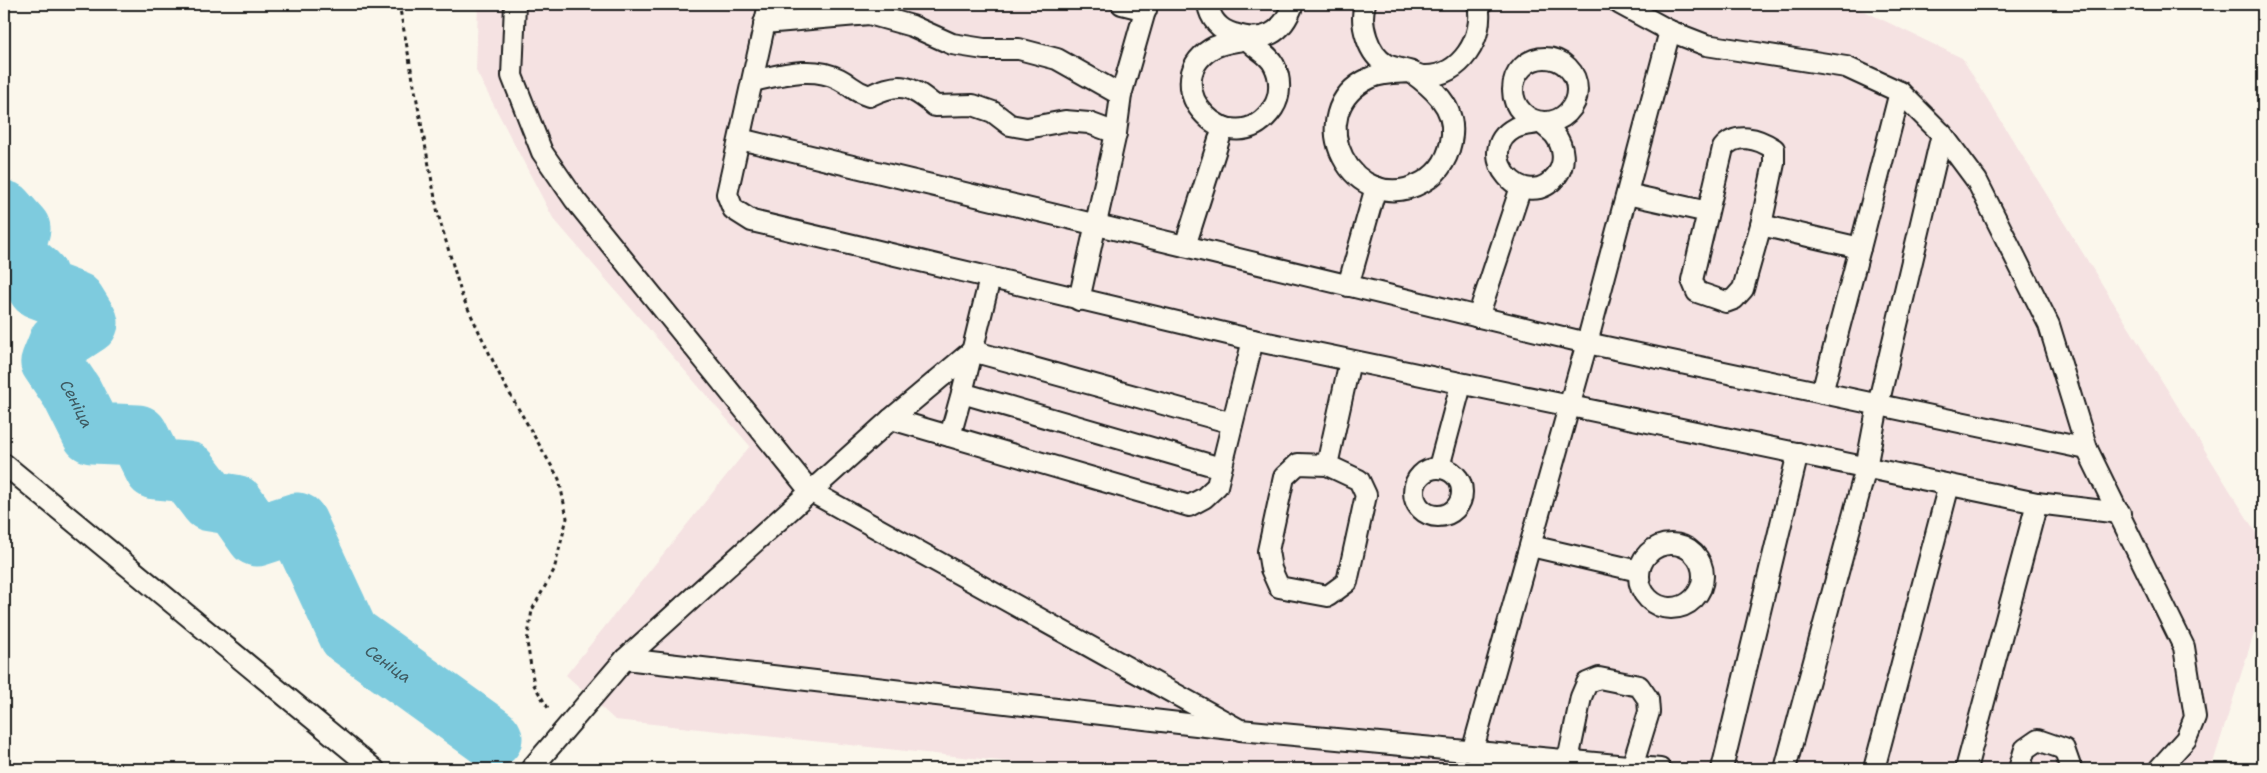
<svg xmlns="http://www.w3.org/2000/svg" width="2267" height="773" font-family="'Shantell Sans',sans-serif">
	<rect width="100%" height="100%" fill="#fbf7ec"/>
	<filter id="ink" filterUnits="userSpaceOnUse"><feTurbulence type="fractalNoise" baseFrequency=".02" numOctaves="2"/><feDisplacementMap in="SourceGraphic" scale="10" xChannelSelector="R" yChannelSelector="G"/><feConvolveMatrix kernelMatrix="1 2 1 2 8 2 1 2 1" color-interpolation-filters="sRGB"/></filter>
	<g filter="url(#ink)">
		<path fill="#f5e2e2" d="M478,4h1360l20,4 104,50 301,486v61l-52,164h-1135l-461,-49 -49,-45 184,-229 -197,-228 -77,-147z"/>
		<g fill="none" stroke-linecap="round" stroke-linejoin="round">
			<path stroke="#7ecbde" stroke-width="61" id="s1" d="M4,211l16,18c-8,26 -2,29 17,46l1,13 37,14 13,21 -29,19 -8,20 21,31 20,40 46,2 17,34 33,3 22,29 25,4 22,31 40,-13 52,112 143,103"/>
			<g stroke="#1c1c1c" stroke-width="24">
				<g id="service">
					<path d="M515,4l-3,72 30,76 33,48 235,291 430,239 420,39"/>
					<path d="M769,4l-42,190 6,15 19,12 501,119 784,163 83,10"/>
					<path d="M1122,4l24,6"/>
					<path d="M1208,4c2,15 12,26 26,30 30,10 49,-1 59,-30"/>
					<path d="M1365,4c-6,19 3,51 22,61 7,3 15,4 22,6 5,2 10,5 15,5 37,1 61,-39 54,-72"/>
					<path d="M1620,4l50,27 36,14 140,22 54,25 42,42 35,47 72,144 38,124 97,198 11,70 -9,22 -27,30"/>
					<path d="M764,23l105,-9 43,12 40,18 32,5h35l38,10 64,36"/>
					<path d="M1247,39c8,10 21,14 27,26 7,13 7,31 -1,43 -42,61 -119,-23 -62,-59 11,-7 24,-7 36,-10z"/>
					<circle cx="1545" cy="90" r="32"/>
					<path d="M1411,72c21,15 44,34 41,63 -2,19 -11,37 -29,47 -70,39 -126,-70 -53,-104 12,-6 28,-5 41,-6z"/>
					<path d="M753,81c28,-6 59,-16 86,-2 12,6 14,12 30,17 31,-15 41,-11 66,10l38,-1 20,7 17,13 17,3 38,-7 24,2 27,10"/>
					<path d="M1541,122c5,6 10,8 14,13 9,12 11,28 2,40 -32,42 -87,-23 -42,-47 9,-4 18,-3 26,-6z"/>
					<path d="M740,139l847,204 500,106"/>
					<path d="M1627,194l81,18 -16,68 5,12 29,10 8,-3 9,-10 18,-64 13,-62v-14c-16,-11 -38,-17 -51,-1l-15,64"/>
					<path d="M1761,225l99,23 -38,145"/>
					<path d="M1185,246l38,-119"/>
					<path d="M1860,248l40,-156"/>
					<path d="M990,278l-28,115 259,75"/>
					<path d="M1348,286l28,-99"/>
					<path d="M1079,300l37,-167 5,-38 26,-91"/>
					<path d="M1478,317l43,-130"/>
					<path d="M891,419l81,-68 260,72"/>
					<path d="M950,436l12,-43"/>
					<path d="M4,464l370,305"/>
					<path d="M1327,465l-29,-1 -14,13 -16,74 3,18 8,18 49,9 19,-14 19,-87 -7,-15 -32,-15 23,-104"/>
					<path d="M1439,467l22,-82"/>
					<circle cx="1438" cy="492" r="24"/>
					<circle cx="1671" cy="576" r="32"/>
					<path d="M1531,546l108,25"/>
					<path d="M625,659l606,70"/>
					<path d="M1472,752l115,-409 83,-312"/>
					<path d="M1568,760l13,-63 6,-14 12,-5 40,8 9,13 1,13 -17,55"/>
					<path d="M531,769l94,-110 266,-240 298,87 15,-8 13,-12 36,-146"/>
					<path d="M1722,769l76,-316"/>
					<path d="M1785,769l81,-301 12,-63 64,-271"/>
					<path d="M1874,769l75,-284"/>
					<path d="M1966,769l71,-266"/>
					<path d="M2019,769l6,-20 13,-9 26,9 7,20"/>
				</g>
			</g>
			<path stroke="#1c1c1c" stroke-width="3" stroke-dasharray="4 4" stroke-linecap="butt" d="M399,4l39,210 24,82 41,86 56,97 8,39 -13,52 -22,40 -5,32 7,43 14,23"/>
			<use href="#service" stroke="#fbf7ec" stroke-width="20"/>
		</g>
	</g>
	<g text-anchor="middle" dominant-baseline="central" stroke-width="4.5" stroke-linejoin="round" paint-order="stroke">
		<g font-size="16" font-style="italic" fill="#3e5960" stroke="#fbf7ec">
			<text stroke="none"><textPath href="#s1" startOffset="261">Сеніца</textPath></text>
			<text stroke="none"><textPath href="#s1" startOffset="725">Сеніца</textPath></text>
		</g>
	</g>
	<rect width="2267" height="773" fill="none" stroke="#fbf7ec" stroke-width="20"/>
	<rect x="10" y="10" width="2247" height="753" fill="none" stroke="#1c1c1c" stroke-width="2" filter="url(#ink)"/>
</svg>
